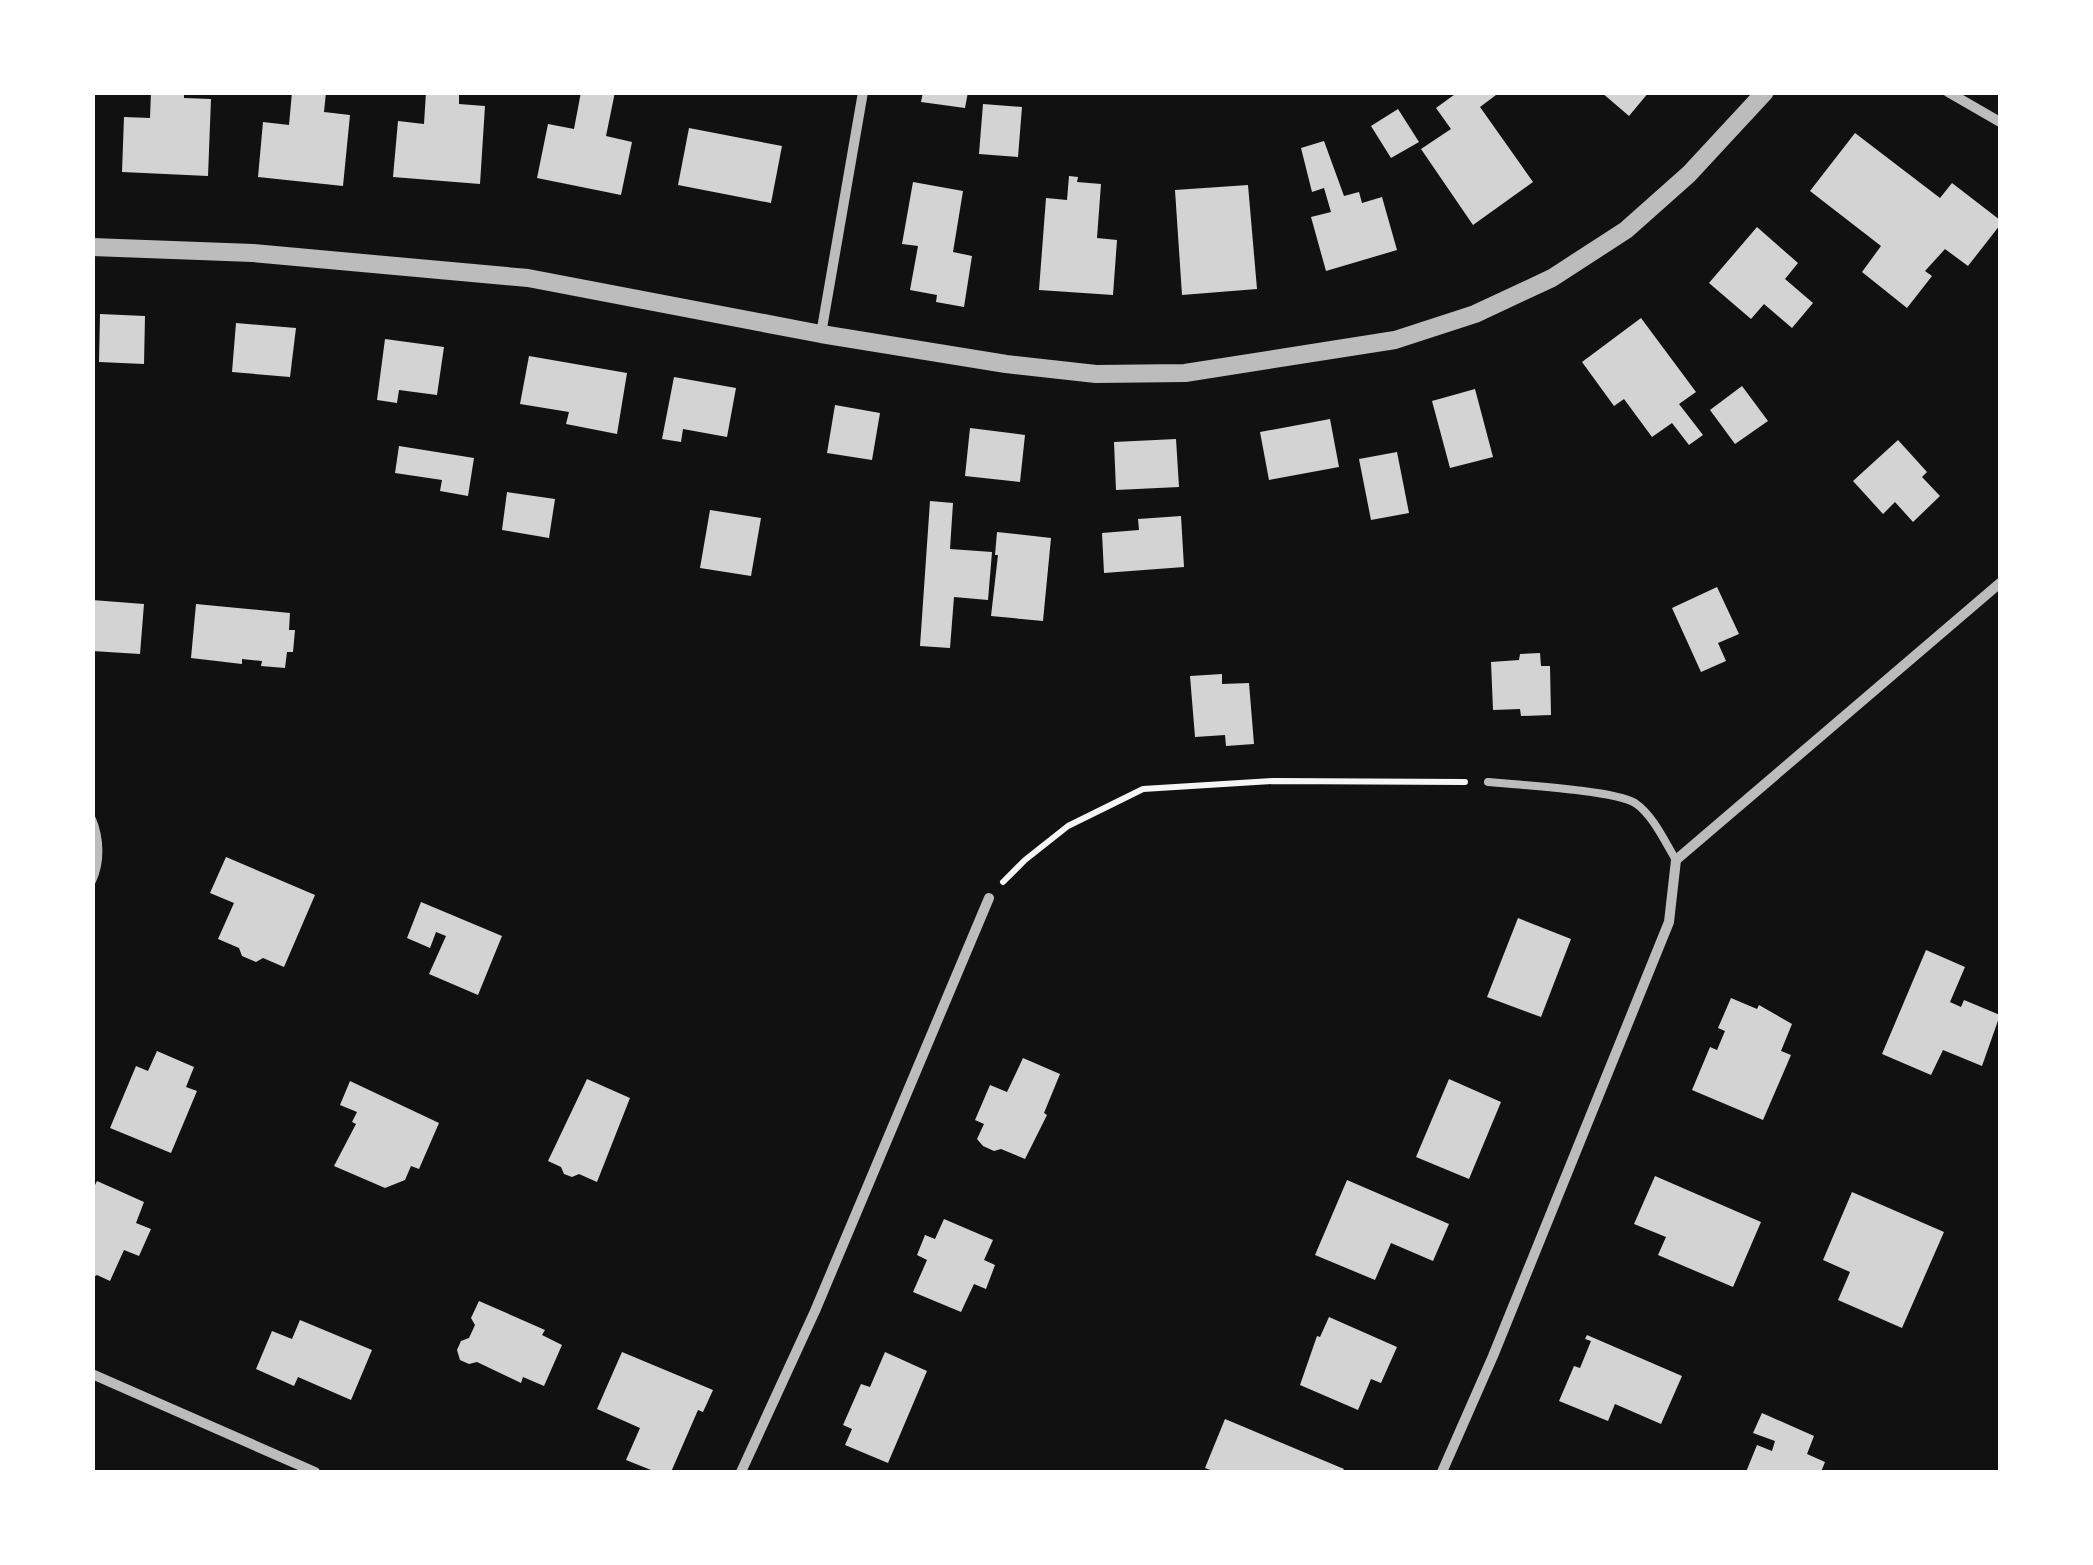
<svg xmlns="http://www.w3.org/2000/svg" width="2093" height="1565" font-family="Merriweather,serif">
	<rect width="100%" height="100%" fill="#111"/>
	<g fill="#d3d3d3">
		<path d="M151,92h33v6l27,1 -3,77 -86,-4 2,-55 26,1z"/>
		<path d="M292,92h34l-2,20 26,3 -7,71 -85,-9 5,-55 26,3z"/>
		<path d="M426,92h33v12l26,2 -5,78 -87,-7 5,-56 26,3z"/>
		<path d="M581,92h34l-9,44 26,6 -11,53 -84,-17 11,-54 26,5z"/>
		<path d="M923,92h45l-3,16 -44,-6z"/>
		<path d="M1458,92h42l-20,15 53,75 -60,43 -52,-76 30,-20 -15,-21z"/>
		<path d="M1601,92h48l-20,24z"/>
		<path d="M983,104l39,3 -4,50 -39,-3z"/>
		<path d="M1398,109l21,33 -28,16 -20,-32z"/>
		<path d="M689,128l93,18 -11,57 -93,-18z"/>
		<path d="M1855,133l85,65 12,-15 48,37v5l-32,41 -23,-17 -20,22 7,5 -25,32 -45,-36 19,-26 -71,-55z"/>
		<path d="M1324,141l20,55 15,-4 3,11 20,-6 15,53 -71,21 -15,-54 20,-5 -7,-24 -12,4 -11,-44z"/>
		<path d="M1069,176l9,1 -1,5 24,2 -4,54 20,2 -4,55 -74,-5 7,-92 21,2z"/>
		<path d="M913,182l50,9 -10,61 19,4 -8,51 -28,-5 1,-7 -27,-5 8,-44 -16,-2z"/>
		<path d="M1248,185l9,104 -75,6 -7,-105z"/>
		<path d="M1757,227l41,36 -13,16 28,24 -21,25 -28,-24 -13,15 -42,-36z"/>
		<path d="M100,314l45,2 -1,48 -45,-2z"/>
		<path d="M1641,318l55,74 -17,12 24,31 -14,10 -17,-22 -20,14 -28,-38 -10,7 -32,-44z"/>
		<path d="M236,323l60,5 -6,49 -58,-5z"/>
		<path d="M385,339l59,8 -7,48 -38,-5 -2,13 -20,-3z"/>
		<path d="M529,356l98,17 -10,61 -51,-10 3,-12 -49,-8z"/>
		<path d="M674,377l62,11 -9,49 -44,-8 -2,13 -19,-3z"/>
		<path d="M1742,386l26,35 -33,23 -25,-34z"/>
		<path d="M1475,389l18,68 -43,11 -18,-67z"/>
		<path d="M835,405l45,8 -8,47 -45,-7z"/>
		<path d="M1330,419l9,48 -70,13 -9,-48z"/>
		<path d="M970,428l55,7 -5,47 -55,-6z"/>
		<path d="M1176,439l3,48 -63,3 -2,-48z"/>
		<path d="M1898,440l29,32 -5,5 18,19 -27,26 -18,-20 -12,12 -30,-33z"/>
		<path d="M399,446l75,12 -6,38 -28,-5 2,-11 -47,-7z"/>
		<path d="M1397,452l12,61 -38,7 -12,-61z"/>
		<path d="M507,492l48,7 -6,39 -47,-8z"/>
		<path d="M930,501l23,2 -3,46 42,3 -4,48 -34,-3 -4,51 -30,-2z"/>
		<path d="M710,510l51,8 -10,58 -51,-8z"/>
		<path d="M1181,516l3,51 -80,6 -2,-40 37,-3 -1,-11z"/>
		<path d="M997,532l54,6 -8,83 -52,-5 7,-61h-3z"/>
		<path d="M1717,587l22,47 -21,9 8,18 -25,11 -29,-64z"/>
		<path d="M92,600l52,4 -4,50 -48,-3z"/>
		<path d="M196,604l94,9 -1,17h6l-2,22h-6l-2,16 -24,-2 1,-5 -20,-2v5l-51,-6z"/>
		<path d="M1540,653l1,13h9l1,49 -30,1 -1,-7 -27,1 -2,-48 28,-2 1,-6z"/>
		<path d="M1222,674v10l27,-1 5,61 -28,2 -1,-11 -30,2 -5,-61z"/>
		<path d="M226,857l89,38 -31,72 -21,-9 -7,4 -14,-6 -3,-8 -21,-9 16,-36 -24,-10z"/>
		<path d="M421,902l81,34 -24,59 -49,-21 17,-38 -10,-4 -6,16 -23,-10z"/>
		<path d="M1518,918l53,21 -30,78 -54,-20z"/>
		<path d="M1926,950l39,17 -15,35 11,5 3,-7 36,15 -18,51 -39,-16 -12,25 -49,-21z"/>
		<path d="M1731,998l26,11 2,-4 33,19 -11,27 10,4 -28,65 -71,-30 18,-43 7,3 8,-19 -7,-3z"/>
		<path d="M157,1051l37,16 -8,20 11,4 -26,62 -61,-25 26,-62 12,5z"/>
		<path d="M1023,1058l37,16 -16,39 3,2 -22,44 -24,-10 -7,2 -11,-5 -6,-7 7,-15 -9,-4 15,-35 17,7z"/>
		<path d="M587,1079l43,19 -33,84 -18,-8 -7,3 -8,-3 -3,-7 -13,-6z"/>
		<path d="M1449,1079l52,23 -32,77 -53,-22z"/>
		<path d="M350,1081l89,42 -20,46 -8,-3 -6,14 -20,8 -51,-22 22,-42 -4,-2 5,-10 -17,-7z"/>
		<path d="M1655,1176l106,46 -28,65 -75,-32 8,-18 -32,-13z"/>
		<path d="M1347,1180l102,44 -16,37 -42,-18 -16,37 -60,-25z"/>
		<path d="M97,1181l47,21 -8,21 15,6 -12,27 -15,-6 -14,31 -13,-6 -5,3v-87z"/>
		<path d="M1852,1192l92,40 -42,96 -64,-28 12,-28 -27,-12z"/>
		<path d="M944,1219l49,21 -9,20 11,5 -9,24 -12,-5 -13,28 -48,-20 14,-32 -10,-5 8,-20 10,4z"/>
		<path d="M479,1301l66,29 -3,5 20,10 -18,41 -21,-9 -2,6 -44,-21 -8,2 -9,-4 -3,-10 4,-9 8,-3 6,-13 -4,-7z"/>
		<path d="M1329,1317l68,30 -16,36 -10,-4 -13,31 -58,-25 17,-49 3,1z"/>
		<path d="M300,1320l72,30 -21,50 -53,-23 -4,9 -38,-17 16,-38 20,8z"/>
		<path d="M1587,1335l95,41 -21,48 -46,-20 -7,17 -49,-20 15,-35 6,2 11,-27 -6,-2z"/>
		<path d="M622,1352l91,38 -10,22 -5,-2 -27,62h-15l-30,-12 14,-32 -43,-19z"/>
		<path d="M885,1352l42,19 -39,92 -43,-18 7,-16 -9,-4 18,-41 9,3z"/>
		<path d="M1762,1413l52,23 -7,18 18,8 -4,10h-75l11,-27 15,6 3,-10 -22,-8z"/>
		<path d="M1225,1419l119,50 -2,3h-126l-11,-4z"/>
	</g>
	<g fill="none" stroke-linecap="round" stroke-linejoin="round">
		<path stroke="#f5f5f5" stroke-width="6" d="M1003,882l22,-22 43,-34 75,-37 130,-8 192,1"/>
		<g stroke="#bcbcbc" stroke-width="8">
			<path d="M1488,782c29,3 125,8 147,21 18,12 30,39 41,57"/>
			<path d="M92,819c8,19 9,43 0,62"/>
		</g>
		<g stroke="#bcbcbc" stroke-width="10">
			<path d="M1948,92l52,30"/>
			<path d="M821,334l42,-242"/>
			<path d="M92,1374l223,98"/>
			<path d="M741,1472l74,-161 174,-413"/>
			<path d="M1442,1472l51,-116 176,-434 7,-62 324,-277"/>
		</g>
		<path stroke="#bcbcbc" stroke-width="18" d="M92,247l161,6 275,25 293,56 185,30 90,10 89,-1 210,-33 80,-26 77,-36 74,-48 63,-56 76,-82"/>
	</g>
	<rect width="2093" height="1565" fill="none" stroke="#ffffff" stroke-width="190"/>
</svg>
